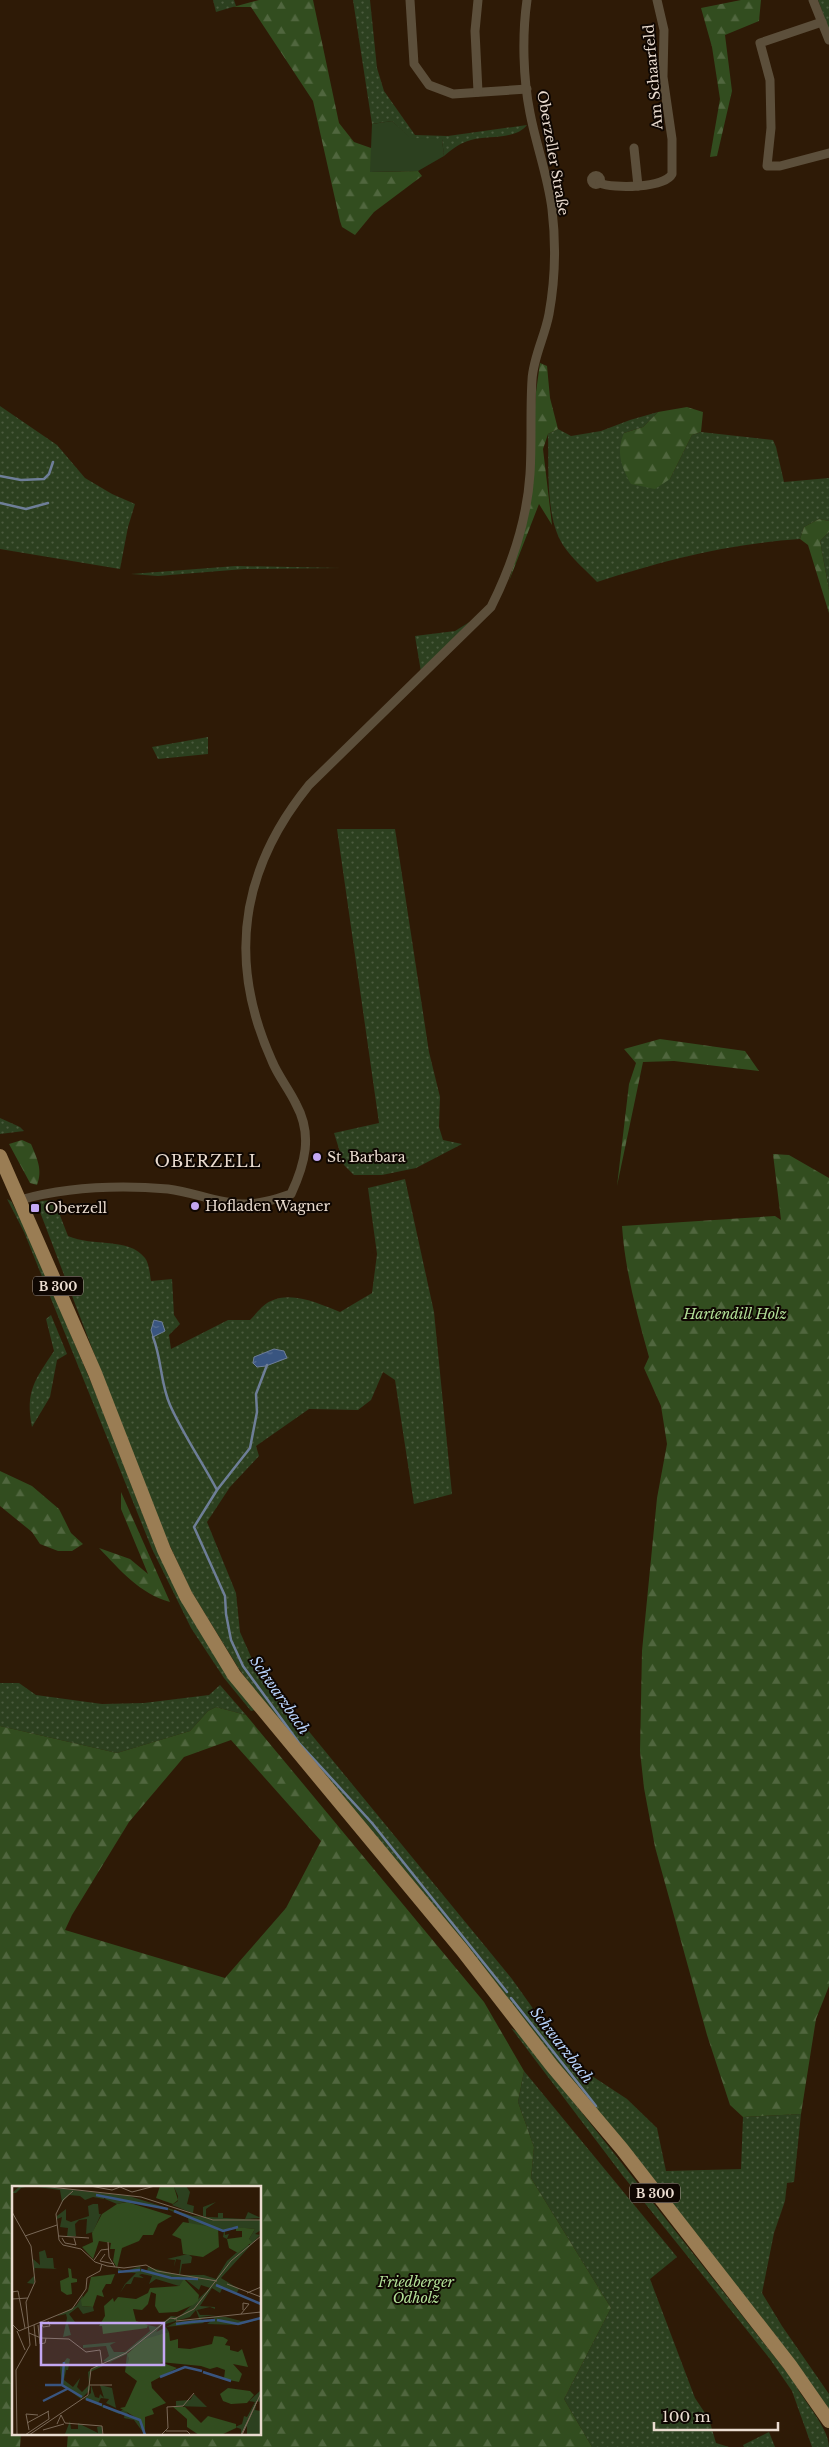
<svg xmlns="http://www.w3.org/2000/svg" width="829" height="2447" font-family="'Libre Baskerville',serif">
	<defs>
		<pattern id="grass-dots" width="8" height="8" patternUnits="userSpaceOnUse" patternTransform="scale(1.25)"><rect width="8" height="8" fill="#2c401f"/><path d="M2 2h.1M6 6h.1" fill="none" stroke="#4b5b3e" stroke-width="1.8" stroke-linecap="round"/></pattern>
		<pattern id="forest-firs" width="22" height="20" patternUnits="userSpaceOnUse" patternTransform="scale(1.25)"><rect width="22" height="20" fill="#324d1f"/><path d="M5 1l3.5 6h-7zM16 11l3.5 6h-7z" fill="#50663e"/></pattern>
		<pattern id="water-ripples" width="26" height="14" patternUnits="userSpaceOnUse" patternTransform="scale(1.25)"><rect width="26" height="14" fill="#395580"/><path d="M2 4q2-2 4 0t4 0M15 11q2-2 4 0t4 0" fill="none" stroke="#566d91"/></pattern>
	</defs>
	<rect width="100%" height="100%" fill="#2e1a06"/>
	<g fill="url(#grass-dots)">
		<path d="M213,0h21l2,6 -20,6z"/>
		<path d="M353,0h17l7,68 7,23 31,44 33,1 79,-11c-11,15 -40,10 -56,15 -11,3 -19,9 -27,16l-2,-17h-31l-19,-18 -20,3z"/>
		<path d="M818,0h11v30z"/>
		<path d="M0,406l57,39 28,33 27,16 23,10 -7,23 -8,42 -120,-20z"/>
		<path d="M658,412l-15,15 -19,6 46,46 22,-44 9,-3 72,8 3,7 8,35 45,-4v43l-10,-2 -15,8 -4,12c-72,5 -135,21 -203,43 -11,-12 -26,-24 -34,-37 -18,-28 -14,-78 -15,-111l10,-5 13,7 30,-5 29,-11z"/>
		<path d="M829,532v58l-9,-49z"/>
		<path d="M236,566l104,2 -96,1 -86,7 -27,-2z"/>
		<path d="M476,618l-55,54 -6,-36 40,-5z"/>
		<path d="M208,737v17l-50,5 -6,-12z"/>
		<path d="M337,829h58l34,223 11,45 -1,30 4,13 19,4 -46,24 -34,7h-28l-10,-10 -10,-32 45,-10z"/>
		<path d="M0,1118l20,9 4,4 -24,3z"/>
		<path d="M405,1179l29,133 18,182 -38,10 -19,-124 -12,-8 -12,28 -13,10 -49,-1 -53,37 3,10 -29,31 -23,35 29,71 4,39 12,27 32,42 228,278 52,73 25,22 38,25 30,29 9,43 75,-2 2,-52 58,-3 -7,68 -7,1 -2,18 -11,32 -12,60 20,33 47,68v15l-53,-73 -507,-626 -30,-41 -48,-78 -35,-75 -119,-312 4,-3 13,-1 14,36c25,11 61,1 77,22 4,5 5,17 6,23l21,-2 2,36 6,9 -11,11 2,14 57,-29h22c6,-6 13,-16 21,-19 22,-10 48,3 69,11l32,-19 5,-39 -9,-66z"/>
		<path d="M7,1199l4,2 16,30 69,163 60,154 99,162 -4,1 -27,-33 -33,-50 -39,-79 -128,-317z"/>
		<path d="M51,1315l16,39 -10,6 -7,37 -18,30c-7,-36 3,-47 22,-76l-8,-32z"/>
		<path d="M0,1683h19l17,12 66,9 42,-1 65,-8 11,-10 26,30 -30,-8 -8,4 -18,20 -73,22 -117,-27z"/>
		<path d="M511,2028l8,5 274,347c9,20 36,47 36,67h-17l-20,-56 -22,-32 -147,-183z"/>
		<path d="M524,2071l153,186 -27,22 45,119 14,21 7,24 13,4h-137l-28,-48 47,-91 -80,-130 3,-31 -16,-45z"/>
		<path d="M769,2432l6,15h-31l-1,-2z"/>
	</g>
	<g fill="url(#forest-firs)" fill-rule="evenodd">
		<path d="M259,0h54l26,123 15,19 17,6v24l47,-1 4,5 -48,36 -19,23 -13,-8 -2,-6 -27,-120 -62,-94h-18z"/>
		<path d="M741,0h20l-2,21 -34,14 7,56 -15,65 -7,1 10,-58 -8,-52 -11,-39z"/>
		<path d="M540,363l7,3 3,32 8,31 -10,5 -5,15 9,76 -13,-21 -30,77 18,-63 9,-126z"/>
		<path d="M687,407l16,5 -2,20 -9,3 -22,44 -15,10 -24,-5c-10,-18 -15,-32 -7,-51l19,-6 15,-15z"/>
		<path d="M819,519l10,2v11l-9,9 9,49v23l-21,-68 -8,-6 4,-12z"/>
		<path d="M660,1039l85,12 14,20 -85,-10 -31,1 -26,124 12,-102 7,-21 -12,-14z"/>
		<path d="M22,1140l9,4c6,14 12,26 6,41l-7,-2 -21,-39z"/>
		<path d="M773,1154l16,1 40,23v808l-13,33 -15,95 -58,3 -13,-12 -23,-70 -52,-188 -11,-59 -4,-37 2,-100 15,-153 10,-54 -6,-38 -17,-38 5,-11c-12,-43 -24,-86 -27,-131l153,-10 6,4z"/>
		<path d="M0,1471l32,15 27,23 12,24 12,11 -11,7h-14l-18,-7 -8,-12 -32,-26z"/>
		<path d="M121,1492l49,110c-30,-8 -50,-32 -71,-54l31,11 18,15 -27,-65z"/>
		<path d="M216,1707l30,8 238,287 40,69 -6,31 16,45 -3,31 80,130 -47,91 28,48h-525l1,-14h192v-246h-246v246h7l-1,14h-20v-721l117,27 73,-22 18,-20zM231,1740l90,101 -35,67 -61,70 -160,-48 7,-15 57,-93 55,-65z"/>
	</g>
	<path fill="#2c401f" d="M392,121l19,17 31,1 2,17 -26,15 -48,1 2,-48z"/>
	<g fill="url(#water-ripples)" stroke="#6e7e98">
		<path d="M154,1320l8,2 3,9 -12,6 -2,-7z"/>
		<path d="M274,1349l10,2 3,7 -21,8 -9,1 -4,-4 1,-6z"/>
	</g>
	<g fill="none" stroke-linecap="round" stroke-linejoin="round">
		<g stroke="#6e7e98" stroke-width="2.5">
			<path d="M0,476l21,4 23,-1 5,-5 4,-12"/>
			<path d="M0,503l26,6 22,-6"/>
			<path d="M153,1337c9,23 7,45 17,68 13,29 32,57 47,85l-23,37 31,69 1,18 5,26 12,26 56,77 73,80 135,169"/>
			<path d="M217,1490l33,-42 7,-36 -1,-18 11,-29"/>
			<path d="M511,1998l85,108"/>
		</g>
		<g stroke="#5c4f3b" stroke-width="9">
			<path d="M410,0l4,64 15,21 24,9 74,-5"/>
			<path d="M478,0l-3,31 3,61"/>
			<path d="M813,0l16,40"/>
			<path d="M822,22l-62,21 10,37 1,48 -4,38h13l49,-13"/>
			<path d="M634,148l4,38"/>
			<circle cx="596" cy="180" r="4.5"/>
			<path d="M600,183c13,6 65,5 72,-9v-35l-9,-62 1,-47 -7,-30"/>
			<path d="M20,1200c47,-13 99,-15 148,-11 25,3 49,14 74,15 16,1 34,-5 49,-10 14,-30 22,-59 5,-90 -7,-15 -18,-28 -24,-43 -45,-100 -32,-191 37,-276l182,-178c20,-40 36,-87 39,-133 2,-31 0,-63 2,-94 1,-22 13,-44 17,-66 6,-33 7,-71 3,-105 -4,-33 -16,-64 -22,-96 -7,-35 -8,-78 -3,-113"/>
		</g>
		<path stroke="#9a7d54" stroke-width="14" d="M0,1156l95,217 69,177 22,46 48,79 228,275 90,116 70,83 168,216 39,56"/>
	</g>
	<g fill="#c3a7f2" stroke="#0f0702" stroke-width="2">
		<circle cx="317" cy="1157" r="5"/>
		<circle cx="195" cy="1206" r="5"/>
		<rect x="30" y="1203" width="10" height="10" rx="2.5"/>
	</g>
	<g text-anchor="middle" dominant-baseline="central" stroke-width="4" stroke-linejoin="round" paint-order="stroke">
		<g fill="#0f0702" stroke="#a89c92" stroke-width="1">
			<rect x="33" y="1276.5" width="50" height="19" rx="4"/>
			<rect x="630" y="2183.5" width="50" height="19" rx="4"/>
		</g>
		<g font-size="12" font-weight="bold" fill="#eadcd0">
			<text x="58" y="1286">B 300</text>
			<text x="655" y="2193">B 300</text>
		</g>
		<g font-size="14" fill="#eadcd0" stroke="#0f0702">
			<text transform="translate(653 77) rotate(-95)">Am Schaarfeld</text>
			<text transform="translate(553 153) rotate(80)">Oberzeller Straße</text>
		</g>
		<g font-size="14" fill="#eadcd0" stroke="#0f0702" text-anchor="start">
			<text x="327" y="1157">St. Barbara</text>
			<text x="205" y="1206">Hofladen Wagner</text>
			<text x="45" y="1208">Oberzell</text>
		</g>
		<g font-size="14" font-style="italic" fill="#b2e097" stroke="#0f0702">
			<text x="735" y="1314">Hartendill Holz</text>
			<text x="416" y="2282">Friedberger<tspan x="416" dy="16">Ödholz</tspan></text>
		</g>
		<g font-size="15" font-style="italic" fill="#b9d4fd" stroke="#0f0702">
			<text transform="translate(280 1695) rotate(55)">Schwarzbach</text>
			<text transform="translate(562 2045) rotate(52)">Schwarzbach</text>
		</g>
		<g font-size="16" letter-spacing="1" fill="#eadcd0" stroke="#0f0702">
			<text x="208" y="1161">OBERZELL</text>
		</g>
	</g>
	<g transform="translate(12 2186)">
		<rect width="249" height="249" fill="#2e1a06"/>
		<path d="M8,0h16l93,10 64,20 68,4v10l-6,4 5,1 -39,43 18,11 -3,5 -13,-7 -3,6 -8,-5 -12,18 15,1v2l-5,-2 -13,3 3,5h16l-16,2h26l15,4 20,-2 -22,6 -32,-1 8,-6h-16l-3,-8 -6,7 -28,8 -6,7 20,-10 25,-3 3,4 -38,4 3,5 -42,20 2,7 -1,11 -3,2 2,-18 -17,8 3,1 -10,-2 6,-5 -3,-10 -23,2v-3l33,-3 -6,3 4,7h11l25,-21 -2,-6 9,2 14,-11 8,1 31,-29 -9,-3 -2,5 -14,-11 -6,7 -23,-7 -7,5 3,-8 -10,-2 -3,1 5,3 -10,-1 -3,7h-5l-6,9 5,-9 11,-11 -18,-1v-4l6,4 16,-6 1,4 6,2 1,-5 31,8 2,-15 -5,-1 -2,8 1,-7 -8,-1 21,-5 4,3 -1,6 -9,1 -2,11h24l12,4 11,-18 18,-16h5l-1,-6 6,-10 -23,-2 -7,4v4l4,-1 -2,5 -4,-2 1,-6 -35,-7 -1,-6 -21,-9 -42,-7 -8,2 -12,-5 1,-4 -2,4 -11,-2 -8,3 -5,-4 -11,-1 -7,7 -2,-12 -30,-4 -9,2 -5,5h-4zM156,0h18l4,6 -3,12 7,2 -1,7 10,3v-9l13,-5 -10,7v8l12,1v-5h5v5l22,1 3,-7 13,6 -36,2 -18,-3 -15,-4 -20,-8 6,-4v-5l-4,-9zM81,18h5l1,10h2l-8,18 -7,2 1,-15 -8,1 -4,4 1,12 -9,1 1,-9 -8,-1 2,-10 -5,2v-3l9,-7v11l5,2 18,-6 -1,-10zM33,64l2,8h6l1,10 3,1 -22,-1 -1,16 -7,-1 8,-8 -2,-16 7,6 -1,-13zM71,109l-1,11 11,1 1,4 -11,3 -5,-7 -9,7 6,8 -7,2 3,11 -8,2 4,-19 -1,-4 -9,2 19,-10zM55,172l3,1 -2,11h7h-9l1,-4 -3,14 9,7 7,-9 -3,9 5,5 7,-7 -1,-13 10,-8 -1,2h6l-13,6v18l-9,9 -19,-14 -2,-18zM79,199l4,12 4,1 1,-4 4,4 -4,-13 12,3 4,20 -10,-5 3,-4 -8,-1 -3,5 21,9 5,-3 6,7 10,4 5,15 -11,-15 -10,-2 1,-5 -6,1 -35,-15 7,-6zM249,204v12l-4,-1 -2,9 6,1v24h-14v-9l-6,9v-6l-6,-2 7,-3 2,-8 3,1 8,-15 -6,-1zM182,208l13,13 -31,-1v-5l14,-1zM58,235l1,8h7v-6l20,10 -1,-6 5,-1v9l-37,-1z" fill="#2c401f"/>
		<path d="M148,0l14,1 4,13 -5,4 -17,-6zM115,16l45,14 -14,8 -5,11h-10l-4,6 -17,7 -5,20 -4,-7 2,-12h-5l1,-6 -12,-2 -6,18 -11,-12 11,-5 -1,-9 10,-19 15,-10zM171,36l35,6 1,19 -16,10 -20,-3 -2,-15 -9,-4zM224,41l19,2 -6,10 3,3 -14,11 -9,-5 -2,-9 15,-2v-6h-6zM56,82l3,1 1,9 5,1v3l-6,1 1,11 -5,1 -6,-4 -1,-10 9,-4zM103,88l-4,10h-5l-4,7 2,6 -7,-2 -4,12 -11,-1 -1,-6 7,-9 3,-14zM172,93l15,16 -1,6 -5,4 -16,7 -18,1 -4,-7 1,-12 -5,-2 -3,12 -6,6 -9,-1 3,12 12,4 -1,3 -44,6 -1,-8h-3l6,-10 -1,-10 9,-8 1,4 4,-5 18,2 12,-6 2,-5 29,-2zM157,146l1,9 8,-2v9l12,1 22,-5 2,-8 9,1 5,3 -3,5 5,1v4l8,2 4,-3 6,18 -15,-3 9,10 -3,8 -15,-3 1,-9 -8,-3 -7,2 -9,-3 -41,-4 17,6 -26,14 1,6 14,15 -14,6 2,5 -9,3v15l-5,-12 -20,-12 5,-1 12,-26 -12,-9 4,-13 -2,-5 18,-15zM216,202l22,3 4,4 -7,8 -16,1 -8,-3 -3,-7zM160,220l13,1 16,16 7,-7 28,8v4l-15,7h-22l-12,-8v-8z" fill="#324d1f"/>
		<path fill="none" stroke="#395580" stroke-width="2.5" d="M84,9l72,14M162,25l49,20 15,-4M129,84l30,8 27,1M106,86l22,-2M204,99l45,19M205,134l21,4 23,-6M179,136l24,-2M164,138l15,-2M52,176l-2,23 20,12M191,186l28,9M148,191l25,-10 17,4M33,199h17M74,213l16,6M31,215l24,-12M91,220l37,14 5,15"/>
		<path fill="none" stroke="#796857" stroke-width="1" d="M29,0l100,11 72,23h48M78,0l22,4 8,-3 12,5 23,-6M61,5l-10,9 -7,14 3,26 4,5 18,4 14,13 12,4 17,2 22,-3 11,6 60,10M0,26l19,34 4,36 -9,20 4,43 -14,25 1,65M13,50l32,-11M47,50l30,2M50,52l3,5 11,2 -2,-7M96,56l1,15 6,10M93,68l-5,7 14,3M82,74l7,-10 8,-1M215,98l34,13M0,106l6,-1 7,37M235,107l14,-6M0,113l16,-1M229,128l8,-10 -6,-1v7M162,133l20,-10 37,-48 30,-25M164,135l85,-9M0,138l7,7 53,-22 14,-20 1,-11 13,-7 2,-7M30,138l1,3 7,-1 -2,-5M22,139l2,21M26,139l2,19 5,-1 1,-5M5,145l8,19M17,147l12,5 28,1 17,13 14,-2 2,14M78,199h22M15,237l22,-12M53,237l37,3 1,9M45,238l4,-9 4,8M17,244l-3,-16 12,1M31,244l21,-6M154,245h21l4,4M13,249l24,-16 -1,-8M17,249l59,-40 3,-26 35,-16 44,-35 7,1M149,249l7,-7 -1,-21 16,-1 11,-13M229,249l20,-42M230,249l15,-34"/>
		<path fill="#c3a7f2" fill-opacity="0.15" stroke="#c3a7f2" stroke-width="2.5" d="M29,137h123v42h-123z"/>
		<rect width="249" height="249" fill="none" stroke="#eadcd0" stroke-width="2.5"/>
	</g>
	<path d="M654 2422v8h124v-8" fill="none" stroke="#eadcd0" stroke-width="2.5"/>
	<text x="662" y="2422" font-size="15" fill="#eadcd0" stroke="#0f0702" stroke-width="4" paint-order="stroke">100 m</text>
</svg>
